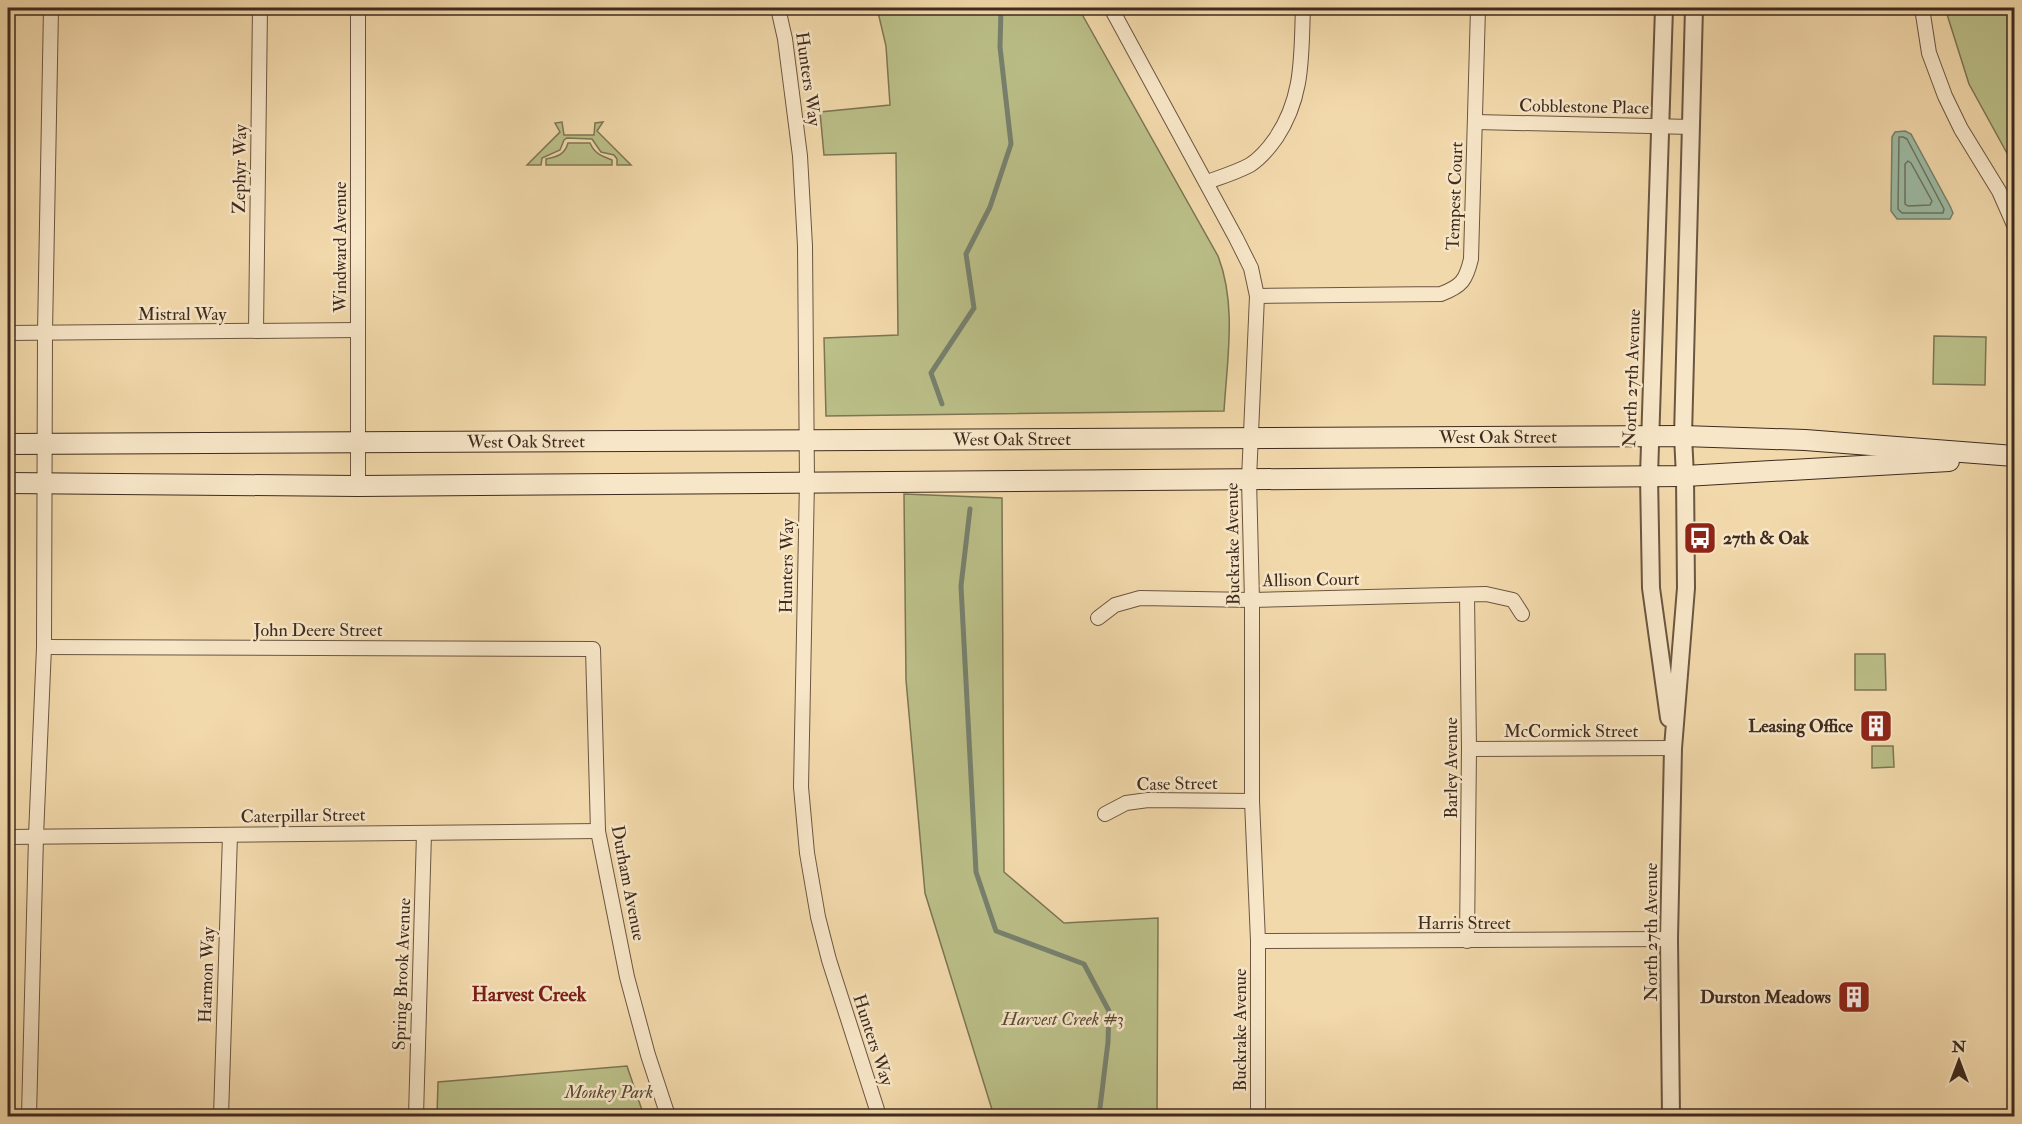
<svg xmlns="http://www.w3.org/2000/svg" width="2022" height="1124" font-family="'IM FELL Double Pica',serif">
	<rect width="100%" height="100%" fill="#f2d9ab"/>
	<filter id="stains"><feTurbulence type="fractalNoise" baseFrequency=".00333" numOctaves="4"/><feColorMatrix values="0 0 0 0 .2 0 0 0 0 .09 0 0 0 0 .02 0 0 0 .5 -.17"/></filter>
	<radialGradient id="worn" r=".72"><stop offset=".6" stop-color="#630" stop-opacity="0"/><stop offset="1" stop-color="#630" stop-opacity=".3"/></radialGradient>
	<g fill="#bbbf88" stroke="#7d7553" stroke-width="1.5">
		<path d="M877,8h203l3,8 135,240c19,49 9,104 6,155l-398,5 -2,-78 74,-3 -2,-182 -72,2 -4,-43 70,-7 -4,-59z"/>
		<path d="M1945,8h69v158l-45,-82z"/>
		<path d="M562,122l2,13h30l1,-12 8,-1 -6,9 34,34h-14v-6l-3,-4 -13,-3 -9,-13 -25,-1 -3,2 -4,10 -18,8 -1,7h-14l33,-33 -5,-9z"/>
		<path d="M568,143h22c5,11 11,13 22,17v5h-66v-6c10,-2 19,-4 22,-16z"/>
		<path d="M1934,336l52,1 -1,48 -52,-1z"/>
		<path d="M904,494l98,4 2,374 60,51 94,-5 -1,198h-163l-69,-223 -19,-213z"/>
		<path d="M1855,654h30l1,36h-31z"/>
		<path d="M1872,746h21l1,21 -22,1z"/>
		<path d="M627,1066l17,50h-207l1,-34z"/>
	</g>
	<path fill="#9cbba4" stroke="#77816e" stroke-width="1.5" d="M1905,131l6,3 39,72 3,7 -3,6h-53l-6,-8 1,-74 3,-5z"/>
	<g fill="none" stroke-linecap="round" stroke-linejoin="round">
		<g stroke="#6e7361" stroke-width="1.5">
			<path d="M1899,137h4l4,2 37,70 -1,4h-41l-4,-4z"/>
			<path d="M1908,161l3,2 21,38 -2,4 -22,1 -3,-2v-40z"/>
		</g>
		<g stroke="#77816e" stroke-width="5">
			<path d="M942,404l-11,-31 43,-65 -8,-54 24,-47 21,-63 -11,-97 1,-39"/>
			<path d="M970,509l-9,77 15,286 20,59 88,33 25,47 -1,31 -9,74"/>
		</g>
		<g stroke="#6c5641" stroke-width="16">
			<g id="minor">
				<path d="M778,8l7,31 15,117 5,90 2,235 -6,306 6,66 11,64 11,43 50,156"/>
				<path d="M1111,8l125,230 15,30 6,28 -8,183 3,121v201l6,140v175"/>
				<path d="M1922,8l7,45 16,43 16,33 38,62 15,34"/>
				<path d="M1476,122l215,5"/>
				<path d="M1207,182c14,-5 30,-10 43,-17 11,-7 19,-17 26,-27 28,-42 25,-82 27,-130"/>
				<path d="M1257,296l184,-2c21,-8 25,-14 30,-35l7,-251"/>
				<path d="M256,331l4,-323"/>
				<path d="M8,333l350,-3"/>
				<path d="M358,486v-478"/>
				<path d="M1467,595l2,154 -2,192"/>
				<path d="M1098,618l17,-13 25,-7 112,2 234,-6 27,6 9,14"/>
				<path d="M44,647l549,2 5,182 29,146 21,78 20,61"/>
				<path d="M1469,749l204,-1"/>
				<path d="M1105,814l21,-11 22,-3 104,1"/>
				<path d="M8,837l590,-6"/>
				<path d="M1258,941l411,-2"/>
				<path d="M29,1116l7,-280 8,-189 1,-315 6,-324"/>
				<path d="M221,1116l9,-281"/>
				<path d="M416,1116l8,-283"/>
			</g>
		</g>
		<g stroke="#6c5641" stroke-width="20">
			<g id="tertiary">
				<path d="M1664,8l-15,468 2,112 18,130"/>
				<path d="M1671,1116l-2,-177 4,-191 13,-160 -1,-112 -2,-40 11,-428"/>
			</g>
		</g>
		<g stroke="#3f2b1e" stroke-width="22">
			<g id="secondary">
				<path id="s1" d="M8,444l1675,-8 122,4 209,16"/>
				<path d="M8,483l350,3 1327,-10 264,-15"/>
			</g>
		</g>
		<use href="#minor" stroke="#f7e6c8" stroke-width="14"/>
		<use href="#tertiary" stroke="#f7e6c8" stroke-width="16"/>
		<use href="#secondary" stroke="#f7e6c8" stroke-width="20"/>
	</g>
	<defs>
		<g id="bus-square" transform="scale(1.725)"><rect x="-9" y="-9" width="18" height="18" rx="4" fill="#8f2418" stroke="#f7e6c8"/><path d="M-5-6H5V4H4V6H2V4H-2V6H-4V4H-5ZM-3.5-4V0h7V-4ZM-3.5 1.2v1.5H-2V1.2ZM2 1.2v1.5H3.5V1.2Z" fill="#fff"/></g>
		<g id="building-square" transform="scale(1.725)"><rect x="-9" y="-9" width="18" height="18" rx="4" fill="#8f2418" stroke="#f7e6c8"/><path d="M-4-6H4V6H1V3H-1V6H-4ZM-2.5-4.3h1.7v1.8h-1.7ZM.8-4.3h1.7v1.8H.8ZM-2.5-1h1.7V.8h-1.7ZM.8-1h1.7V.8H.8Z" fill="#fff"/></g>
	</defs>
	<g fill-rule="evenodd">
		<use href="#bus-square" x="1700" y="538"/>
		<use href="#building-square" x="1876" y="726"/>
		<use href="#building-square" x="1854" y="997"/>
	</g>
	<g text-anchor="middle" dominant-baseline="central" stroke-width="5" stroke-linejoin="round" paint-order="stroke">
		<g font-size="18" fill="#3f2b1e" stroke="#f7e6c8">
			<text transform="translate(808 79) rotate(82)">Hunters Way</text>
			<text transform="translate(1584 107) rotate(1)">Cobblestone Place</text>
			<text transform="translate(240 169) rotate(-89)">Zephyr Way</text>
			<text transform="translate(1455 196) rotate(-88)">Tempest Court</text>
			<text transform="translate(340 247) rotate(-90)">Windward Avenue</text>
			<text x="182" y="314">Mistral Way</text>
			<text transform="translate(1632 378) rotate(-88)">North 27th Avenue</text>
			<text stroke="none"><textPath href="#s1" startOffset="1490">West Oak Street</textPath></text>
			<text stroke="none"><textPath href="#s1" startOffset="1004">West Oak Street</textPath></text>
			<text stroke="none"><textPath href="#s1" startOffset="518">West Oak Street</textPath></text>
			<text transform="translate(1233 544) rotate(-91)">Buckrake Avenue</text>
			<text transform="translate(787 566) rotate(-89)">Hunters Way</text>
			<text transform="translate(1311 580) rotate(-1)">Allison Court</text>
			<text x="318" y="630">John Deere Street</text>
			<text x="1571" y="731">McCormick Street</text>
			<text transform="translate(1451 768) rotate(-90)">Barley Avenue</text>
			<text transform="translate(1177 784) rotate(-1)">Case Street</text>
			<text transform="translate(303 816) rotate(-1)">Caterpillar Street</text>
			<text transform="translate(628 883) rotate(79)">Durham Avenue</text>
			<text x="1464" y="923">Harris Street</text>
			<text transform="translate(1651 932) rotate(-90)">North 27th Avenue</text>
			<text transform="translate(402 974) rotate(-88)">Spring Brook Avenue</text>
			<text transform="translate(207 975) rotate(-88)">Harmon Way</text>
			<text transform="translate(1240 1030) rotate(-90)">Buckrake Avenue</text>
			<text transform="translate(873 1040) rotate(72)">Hunters Way</text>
		</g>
		<g font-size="18" font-weight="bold" fill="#3f2b1e" stroke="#f7e6c8" text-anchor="end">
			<text x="1723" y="538" text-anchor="start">27th &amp; Oak</text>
			<text x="1853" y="726">Leasing Office</text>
			<text x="1831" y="997">Durston Meadows</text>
		</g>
		<g font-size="18" font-style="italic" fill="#584933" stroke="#f7e6c8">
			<text x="1063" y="1019">Harvest Creek #3</text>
			<text x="609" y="1092">Monkey Park</text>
		</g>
		<g font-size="20" font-weight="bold" fill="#7a1f14" stroke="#f7e6c8">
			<text x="529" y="994">Harvest Creek</text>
		</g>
	</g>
	<rect width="2022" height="1124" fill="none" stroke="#f2d9ab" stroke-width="30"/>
	<rect x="9" y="9" width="2004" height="1106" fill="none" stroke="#3f2b1e" stroke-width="3"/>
	<rect x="15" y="15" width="1992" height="1094" fill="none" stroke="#3f2b1e" stroke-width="1.5"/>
	<g transform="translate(1959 1061)" stroke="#f7e6c8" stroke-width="4.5" paint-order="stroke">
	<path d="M0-4.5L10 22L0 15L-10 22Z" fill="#3f2b1e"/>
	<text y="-9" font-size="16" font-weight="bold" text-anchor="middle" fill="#3f2b1e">N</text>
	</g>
	<rect width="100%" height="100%" filter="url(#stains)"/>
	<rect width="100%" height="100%" fill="url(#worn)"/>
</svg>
